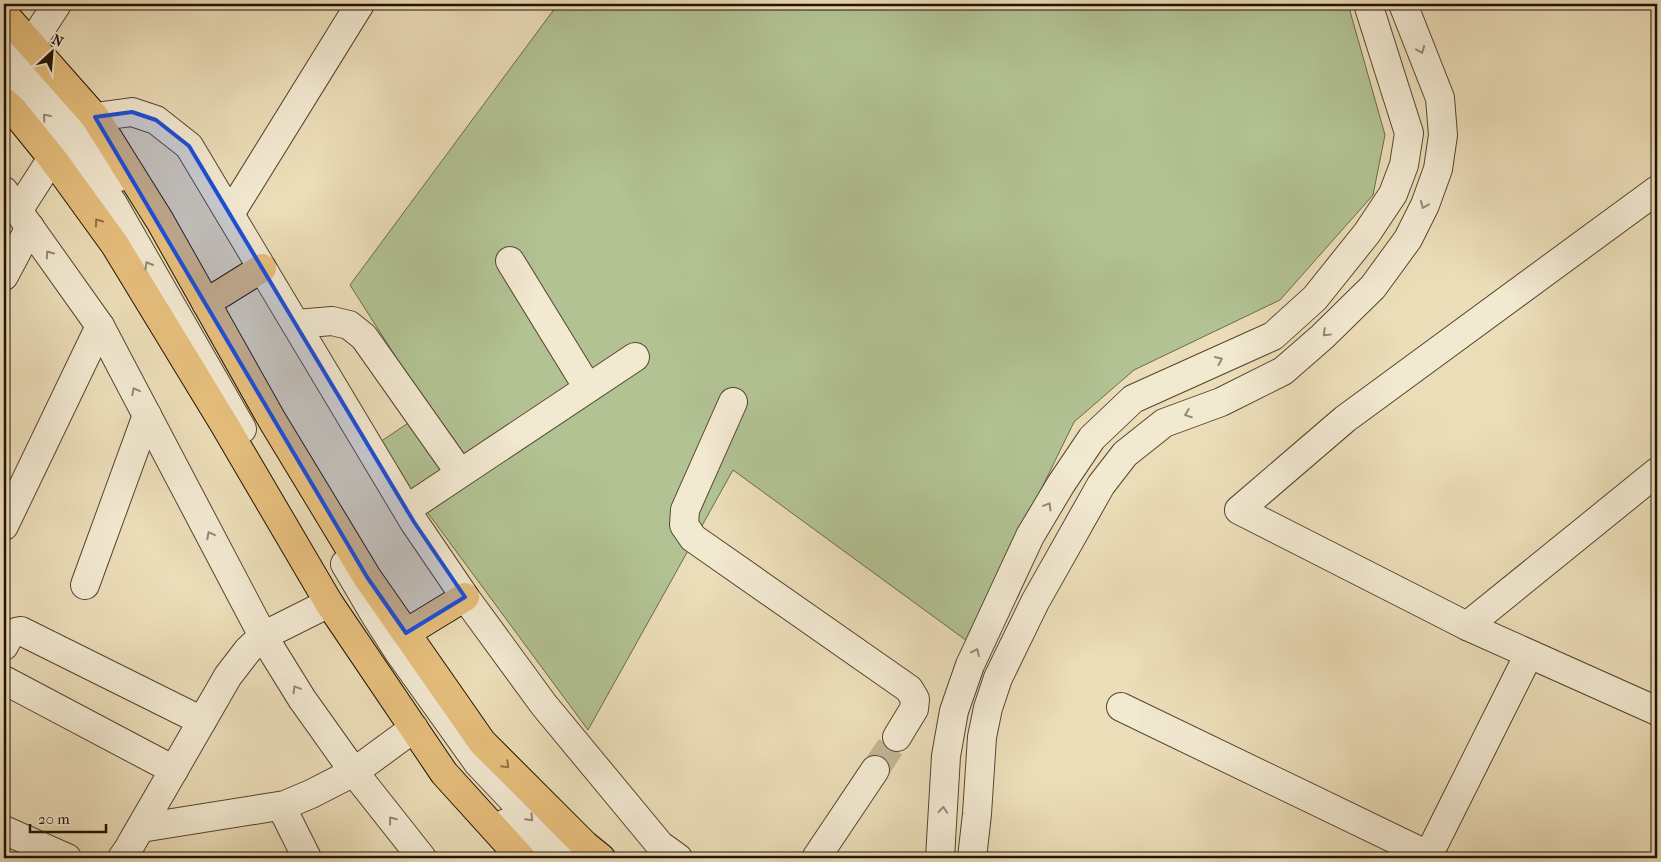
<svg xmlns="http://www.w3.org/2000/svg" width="1661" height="862" font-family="'IM FELL French Canon',serif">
	<rect width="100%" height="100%" fill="#ebddb8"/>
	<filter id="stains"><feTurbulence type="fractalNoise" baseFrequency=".004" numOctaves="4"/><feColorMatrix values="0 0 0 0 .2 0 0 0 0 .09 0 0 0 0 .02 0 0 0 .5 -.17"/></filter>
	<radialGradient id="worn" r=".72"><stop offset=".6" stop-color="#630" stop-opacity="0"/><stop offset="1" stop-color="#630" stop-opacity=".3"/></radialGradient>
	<path fill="#b2c293" stroke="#6a6a4a" d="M558,4h790l37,131 -12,60 -93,105 -146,70 -60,52 -107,219 -234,-171 -145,260 -211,-286 52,-35 -79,-124z"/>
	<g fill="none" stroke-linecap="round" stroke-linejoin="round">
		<path stroke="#c3b493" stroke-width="28" stroke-dasharray="28 14" stroke-linecap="butt" d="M875,770l22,-33"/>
		<g stroke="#55452f" stroke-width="30">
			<g id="minor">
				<path d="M4,42l54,56 25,30 37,49"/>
				<path d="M31,44l26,-40"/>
				<path d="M4,72l38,41 26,30 44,59 130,227"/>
				<path d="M1657,190l-312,229 -106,91 228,116 190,85"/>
				<path d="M4,191l96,135 163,310 39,63 52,73 68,86"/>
				<path d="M18,211l34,-53 43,-41 37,-5 24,8 33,26 225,376 51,75 79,108 116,140 18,13"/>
				<path d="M230,214l130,-210"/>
				<path d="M510,261l78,127"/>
				<path d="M4,276l26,-49"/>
				<path d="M296,324l36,-3 17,4 15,12 96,136"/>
				<path d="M733,402l-48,108 -1,15 9,13 216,151 6,10 -1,10 -17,28"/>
				<path d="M407,509l228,-152"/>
				<path d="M4,526l96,-200"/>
				<path d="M345,564l30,51 23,36 80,112 90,95"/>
				<path d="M85,585l62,-170"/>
				<path d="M1467,626l190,-154"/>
				<path d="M4,646c4,-8 7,-14 17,-15l181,90"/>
				<path d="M4,680l170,90"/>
				<path d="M1121,707l313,151"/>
				<path d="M281,806l26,52"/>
				<path d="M506,823l33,35"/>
				<path d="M141,828l144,-23 26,-11 43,-22 60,-44"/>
				<path d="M4,830l63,28"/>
				<path d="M122,858l5,-7 101,-175 20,-26 15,-14 66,-33"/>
				<path d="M816,858l59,-88"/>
				<path d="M940,858l6,-102 8,-45 16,-46 60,-129 31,-52 31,-46 41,-39 140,-63 42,-38 52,-65 26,-39 11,-29 5,-32 -41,-129"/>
				<path d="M972,858l5,-44 5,-77 6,-29 10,-30 37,-76 66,-117 24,-31 39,-31 57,-21 62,-31 39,-34 51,-50 35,-48 17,-34 13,-36 5,-34 -3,-37 -37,-94"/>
				<path d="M1427,858l102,-204"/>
			</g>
		</g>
		<g stroke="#231201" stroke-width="30">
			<g id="highway">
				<path d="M4,14l91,103 65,104 112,199 95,157 115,165 103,103 16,13"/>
				<path d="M4,102l9,8 39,48 63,87 109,179 105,179 115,170 77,85"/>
				<path d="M206,303l56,-35"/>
				<path d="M406,633l59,-36"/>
			</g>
		</g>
		<use href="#minor" stroke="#f2e9d1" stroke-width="28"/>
		<use href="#highway" stroke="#e6be7c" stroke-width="28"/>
	</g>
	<defs><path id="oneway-chevron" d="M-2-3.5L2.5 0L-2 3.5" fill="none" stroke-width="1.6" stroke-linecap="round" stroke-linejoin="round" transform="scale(1.25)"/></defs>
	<g stroke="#958873">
		<use href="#oneway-chevron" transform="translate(1421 50) rotate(68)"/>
		<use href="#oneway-chevron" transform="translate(46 117) rotate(-131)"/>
		<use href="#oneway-chevron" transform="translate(1424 205) rotate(113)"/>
		<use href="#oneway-chevron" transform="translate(49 254) rotate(-125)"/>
		<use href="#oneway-chevron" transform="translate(148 265) rotate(-120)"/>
		<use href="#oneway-chevron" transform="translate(1326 333) rotate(136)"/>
		<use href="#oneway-chevron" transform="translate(1219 360) rotate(-24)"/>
		<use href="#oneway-chevron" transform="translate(135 391) rotate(-118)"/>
		<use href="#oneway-chevron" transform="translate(1188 414) rotate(159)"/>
		<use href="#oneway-chevron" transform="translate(1048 506) rotate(-59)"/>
		<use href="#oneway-chevron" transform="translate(210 535) rotate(-118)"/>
		<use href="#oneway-chevron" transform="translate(976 652) rotate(-65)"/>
		<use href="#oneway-chevron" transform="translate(296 689) rotate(-121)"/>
		<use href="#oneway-chevron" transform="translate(943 810) rotate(-86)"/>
		<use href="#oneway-chevron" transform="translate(530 818) rotate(46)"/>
		<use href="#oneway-chevron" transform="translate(392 820) rotate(-128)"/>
	</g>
	<g stroke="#8e7145">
		<use href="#oneway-chevron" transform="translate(98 222) rotate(-126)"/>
		<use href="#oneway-chevron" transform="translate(506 765) rotate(45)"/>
	</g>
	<path fill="#1d4ed8" fill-opacity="0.2" stroke="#1d4ed8" stroke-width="4" stroke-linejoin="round" d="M132,112l24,8 33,26 225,376 51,75 -59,36 -39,-56 -272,-460z"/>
	<rect width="1661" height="862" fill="none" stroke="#ebddb8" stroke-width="20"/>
	<rect x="5" y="5" width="1651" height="852" fill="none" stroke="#231201" stroke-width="2.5"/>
	<rect x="10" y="10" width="1641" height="842" fill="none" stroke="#231201"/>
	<g transform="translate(52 52) rotate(26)" stroke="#f2e9d1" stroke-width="4" paint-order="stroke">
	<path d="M0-4L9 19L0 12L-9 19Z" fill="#231201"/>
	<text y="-8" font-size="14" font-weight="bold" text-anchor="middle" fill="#231201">N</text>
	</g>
	<path d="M30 824v8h76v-8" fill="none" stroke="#231201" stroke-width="2.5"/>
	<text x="38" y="824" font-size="15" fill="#231201" stroke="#f2e9d1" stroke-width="4" paint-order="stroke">20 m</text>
	<rect width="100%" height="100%" filter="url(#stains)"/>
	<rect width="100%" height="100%" fill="url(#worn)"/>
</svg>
